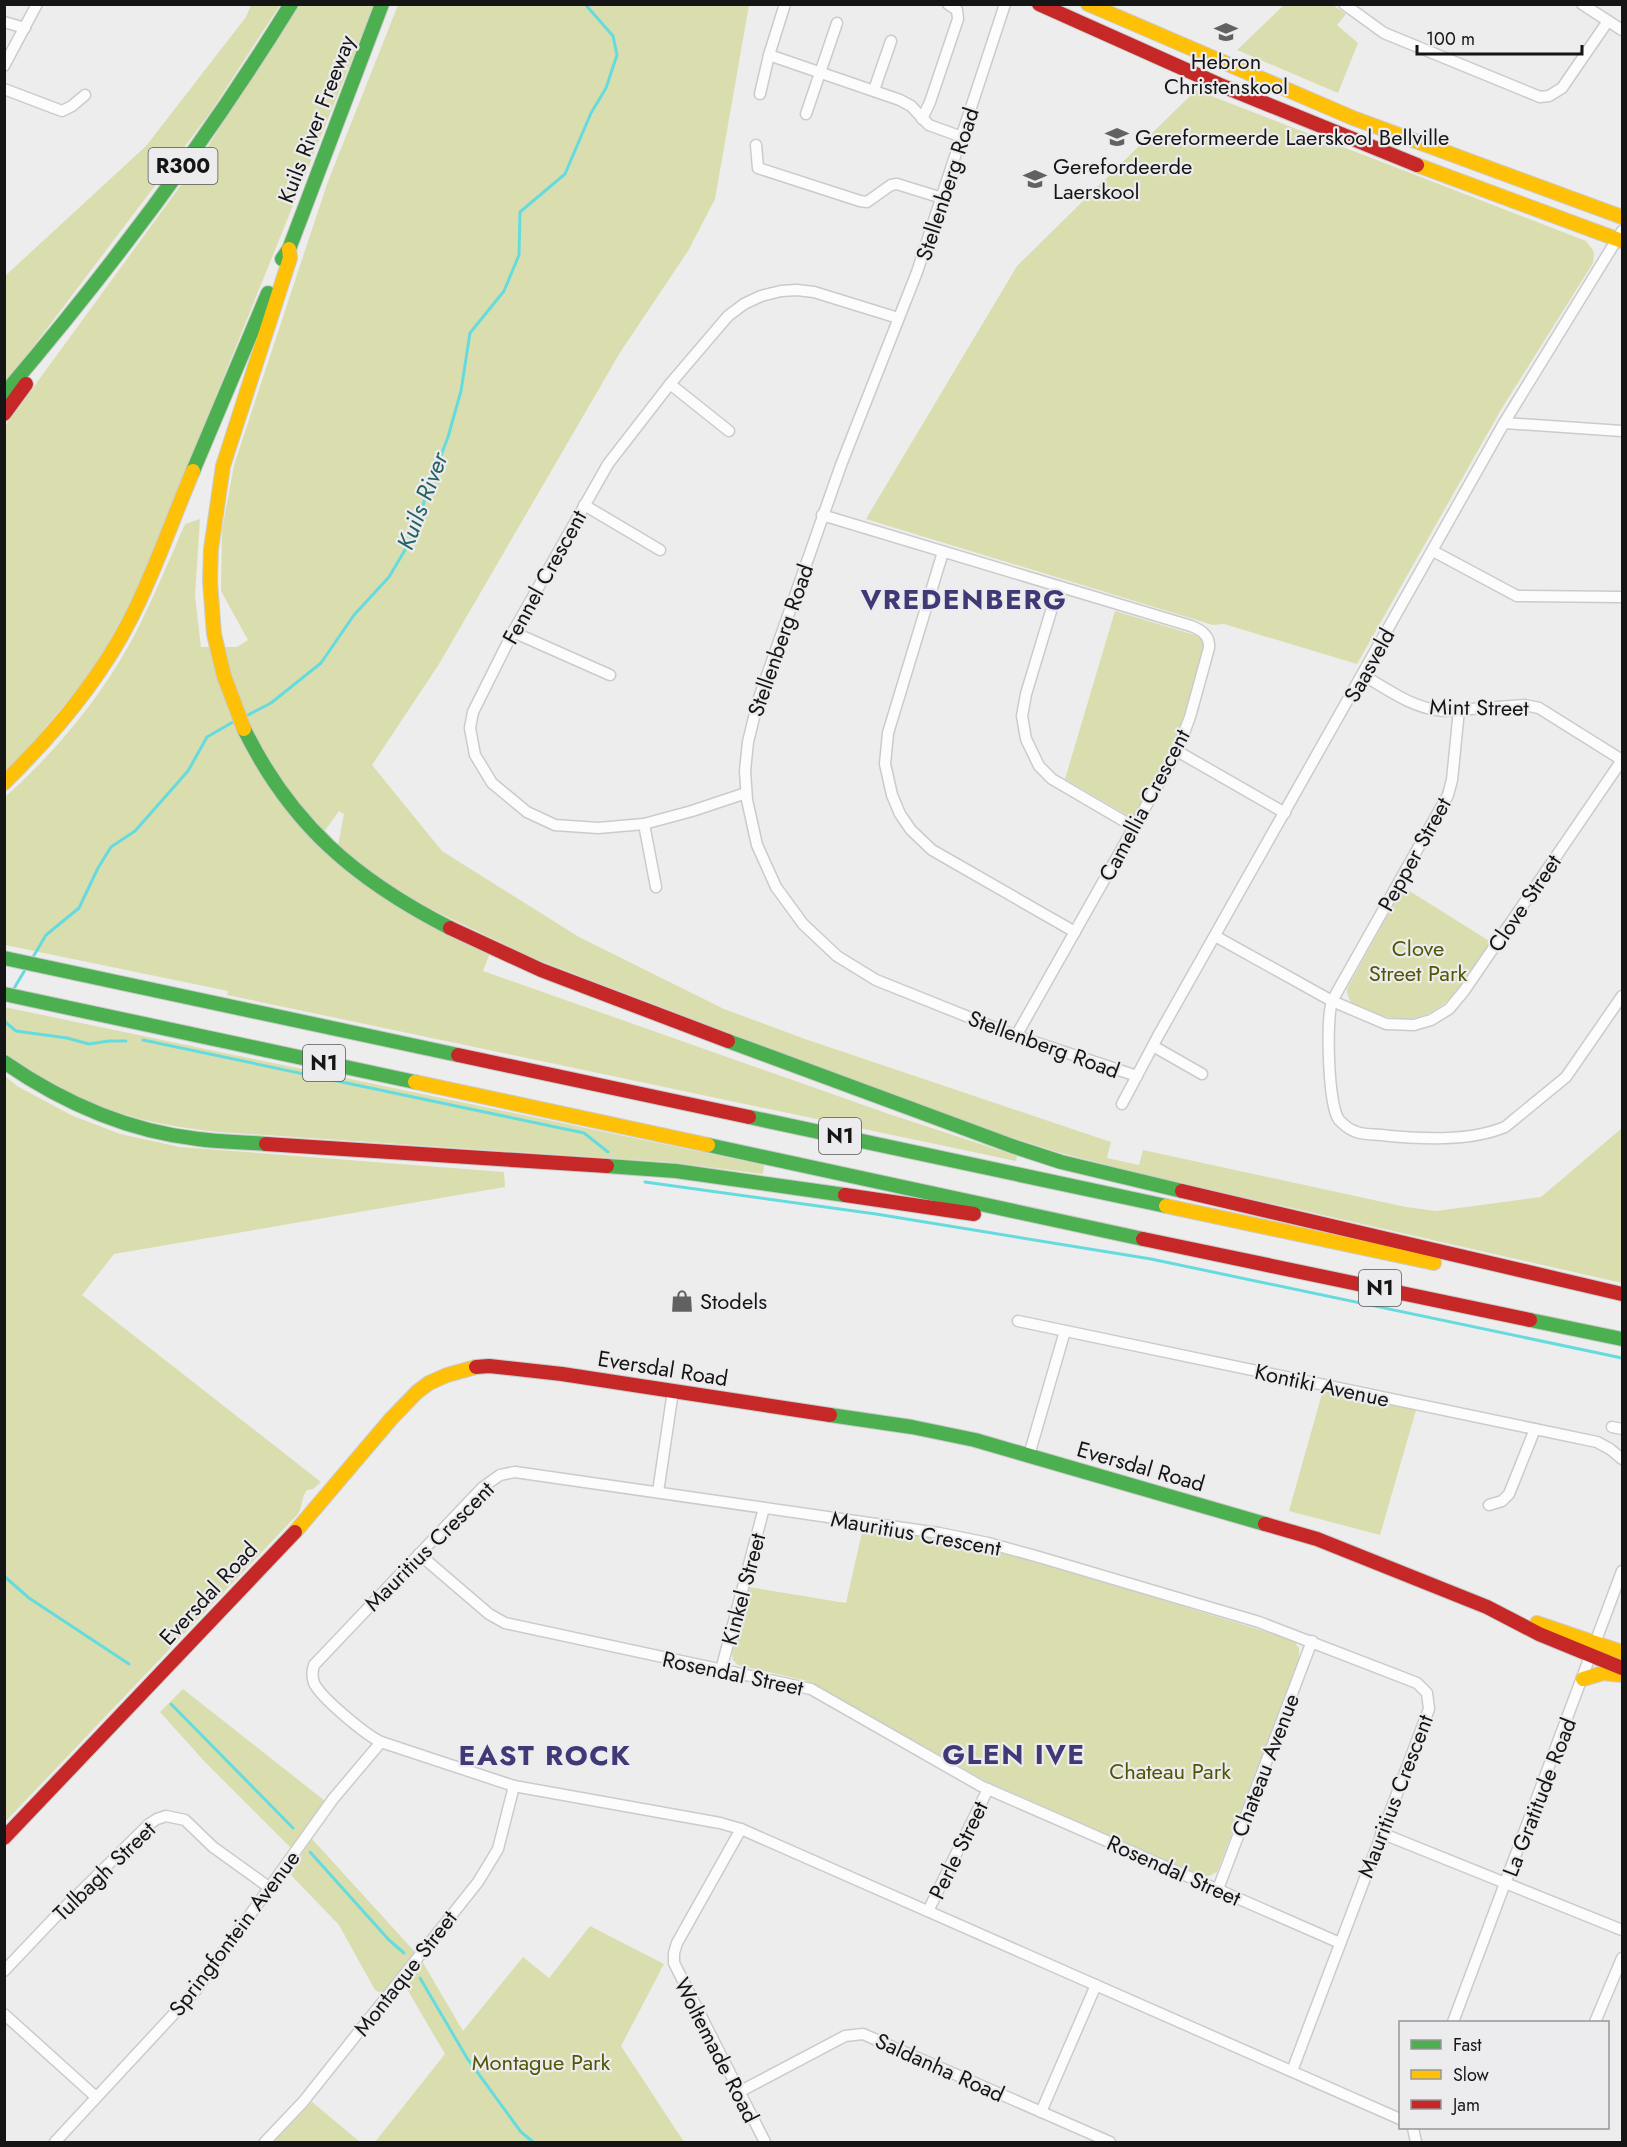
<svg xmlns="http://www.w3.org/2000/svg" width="1627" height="2147" font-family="Jost,sans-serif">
	<rect width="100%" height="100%" fill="#ededed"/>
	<g fill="#dadeae">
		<path d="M251,5h29l-70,108 -205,271v-108l141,-130 100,-129z"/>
		<path d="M297,5h77l-236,584 -44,80 -89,107v-350l195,-267z"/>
		<path d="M398,5h351l-34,194 -27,52 -67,100 -182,313 -67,101 70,86 137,86 145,72 81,30 306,103 -4,16 32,7 4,-15 263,57 30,4 105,-14 81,-69v155l-484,-110 -81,-21 -103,-33 -421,-161 -96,-46 -28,-15 -35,-23 -36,-29 6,-31 -5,-3 -23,32 174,110 -7,18 406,143 128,42 -1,5 -789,-166 1,-4 -223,-46 -1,-147c56,-50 105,-110 138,-178 15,-31 29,-64 43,-96l15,-5 -5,77 6,51h36l11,-7 -27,-49 1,-61 12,-65 93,-281z"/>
		<path d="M1312,5h21l13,9 -9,11 21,18 -20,50 -101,-43 47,-45z"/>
		<path d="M1196,90l390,151 8,11 -1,11 -91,145 -145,256 -133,-40 -11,1 -347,-106 151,-253z"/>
		<path d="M1115,611l80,24 6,4 3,6 -23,81 -16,34 -33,58 -67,-39z"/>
		<path d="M1403,887l88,55c-32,47 -54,95 -121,70 -12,-4 -23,-8 -23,-23z"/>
		<path d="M4,1007l760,158 -1,9 -95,-12 -449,-30c-83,-8 -148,-29 -214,-79z"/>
		<path d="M5,1076l12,10 54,29 49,19 60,13 324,25 1,15 -391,67 -32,41 239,187 -8,7 -6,1c-6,8 -4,16 -9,24l-293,308z"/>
		<path d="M1323,1390l93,20 -36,125 -91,-24z"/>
		<path d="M863,1528l92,13 46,10 292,89 6,8v12l-82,212 -8,4h-9l-216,-96 -165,-93 -12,-6 -69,-16 -5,-5 -1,-8 17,-65 97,16z"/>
		<path d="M183,1689l142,112 -33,48 -88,-88 -44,-49z"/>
		<path d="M312,1839l103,113 -33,42 -7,-4 -36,-65 -50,-52z"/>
		<path d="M590,1926l74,38 -43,82 63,96h-309l70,-88 -41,-70 18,-23 41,70 60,-74 26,21z"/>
		<path d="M312,2102l48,40h-87z"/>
	</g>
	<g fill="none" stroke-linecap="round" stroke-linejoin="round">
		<g stroke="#66dbde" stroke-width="3">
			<path d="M244,717l27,-14 50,-40 33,-48 35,-38 26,-44 11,-38 22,-58 13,-46 9,-58 34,-42 15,-36 1,-43 45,-38 26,-61 15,-25 11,-33 -4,-19 -28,-32"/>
			<path d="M33,957l13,-22 33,-27 19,-40 13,-21 24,-16 53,-60 19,-34 26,-15"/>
			<path d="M13,990l12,-20"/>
			<path d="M4,1021l12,10 51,7 22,6 20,-3h17"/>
			<path d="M143,1040l441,93 24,19"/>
			<path d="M645,1182l231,32 275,45 471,99"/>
			<path d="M4,1576l25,22 100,66"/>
			<path d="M171,1704l122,124"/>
			<path d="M310,1852l79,88 15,13"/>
			<path d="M420,1978l47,80 54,74 12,10"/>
		</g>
		<g stroke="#cbcbcb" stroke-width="13">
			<g id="street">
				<path d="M1005,4l-88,268 -76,193 -83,236 -10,41 -3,29 2,29 10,45 19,42 27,37 34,32 39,24 140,56 121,40"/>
				<path d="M1344,4l40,29 156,64 9,-1 13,-8 46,-67"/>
				<path d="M1582,4l40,26"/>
				<path d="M4,22l21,6"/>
				<path d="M769,55l131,45 11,6 18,19 33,12"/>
				<path d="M4,66l33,-62"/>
				<path d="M4,89l58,22 10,-5 13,-11"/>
				<path d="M874,90l17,-49"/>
				<path d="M760,94l9,-39 16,-51"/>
				<path d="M806,114l31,-91"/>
				<path d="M922,119l8,-17 28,-83 -1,-9 -9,-6"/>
				<path d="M756,145l2,23 102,33 7,1 24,-17 6,-1 45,14"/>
				<path d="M670,384l59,47"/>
				<path d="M1504,423l118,8"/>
				<path d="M584,505l76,45"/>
				<path d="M822,515l369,111c11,4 19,10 18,22l-19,69 -13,34 -161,285"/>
				<path d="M1433,551l84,45 105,1"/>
				<path d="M943,552l-55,181 -3,31 7,31 8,19 11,16 21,20 143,82"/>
				<path d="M1058,588l-32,106 -4,22 4,23 13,27 13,13 82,48"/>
				<path d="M513,632l97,43"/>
				<path d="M1363,675c25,15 51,34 81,36l81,-6 14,3 83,52"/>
				<path d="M1459,710l-7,70 -4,15 -116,206c-6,20 -4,104 7,119 4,4 9,9 15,11 8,4 19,3 27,4 38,4 88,7 124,-8l61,-50 56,-81"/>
				<path d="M1177,751l108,62"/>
				<path d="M746,793l-54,18 -48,13 -46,4 -43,-3 -28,-13 -35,-29 -17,-28 -5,-27 3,-16 40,-80 95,-168 62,-80 58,-68 16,-12 17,-8 20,-5 16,-1 17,2 84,26"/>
				<path d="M644,824l12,63"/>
				<path d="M1215,936l117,65 54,23 28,1 17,-5 18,-11 15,-18 158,-231"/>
				<path d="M1153,1046l49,28"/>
				<path d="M1122,1104l36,-68 346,-613 118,-192"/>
				<path d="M1018,1321l579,121 13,7 12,10"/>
				<path d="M1612,1427l10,2"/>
				<path d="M1029,1455l36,-124"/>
				<path d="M658,1492l15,-101"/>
				<path d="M1489,1505l13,-4 7,-7 26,-65"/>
				<path d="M419,1554l70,60 16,9 306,66 170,97 359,157"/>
				<path d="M721,1670l43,-162"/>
				<path d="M741,1829l-64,114 -3,10v10l91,179"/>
				<path d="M1381,1833l241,97"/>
				<path d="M1218,1889l94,-248"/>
				<path d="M928,1911l60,-122"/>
				<path d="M4,1971l55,-58 90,-89 8,-5 9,-3 19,4 28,27 57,41"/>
				<path d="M4,2014l92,83"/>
				<path d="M1453,2022l169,-451"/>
				<path d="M1595,2022l27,-64"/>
				<path d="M1292,2071l137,-362 -2,-16 -10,-10 -158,-61 -220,-65 -51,-14 -49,-10 -424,-61 -15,3 -17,12 -169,178c-2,6 -2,12 0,18 7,15 52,52 67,59l133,44 206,37 21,6 659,290"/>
				<path d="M739,2092l106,-56 18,-2 247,108"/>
				<path d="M1041,2112l55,-127"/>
				<path d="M1413,2128l3,14"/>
				<path d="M55,2142l141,-152 137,-191 48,-57"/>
				<path d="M265,2142l38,-40 175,-220 20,-33 16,-63"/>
			</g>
		</g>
		<g stroke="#cbcbcb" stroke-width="16">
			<g id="fast">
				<path d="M282,259l7,-10 93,-245"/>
				<path d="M4,394c105,-123 202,-252 287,-390"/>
				<path d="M193,471l75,-178"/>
				<path d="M244,729c47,96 112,151 206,199"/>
				<path d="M4,958l454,97"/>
				<path d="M4,994l411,88"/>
				<path d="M728,1041l284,105 49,16 121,29"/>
				<path d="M4,1062c58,40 123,69 194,77 22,3 46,3 68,5"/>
				<path d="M749,1117l417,89"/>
				<path d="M708,1145l435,94"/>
				<path d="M607,1166l69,5 169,24"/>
				<path d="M1530,1320l92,19"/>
				<path d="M830,1415l82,12 63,13 290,84"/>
			</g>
		</g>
		<g stroke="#cbcbcb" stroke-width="16">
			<g id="slow">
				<path d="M1088,4l265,114 269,99"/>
				<path d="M1417,165l205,76"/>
				<path d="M244,729l-20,-53 -10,-42 -4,-53 1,-32 12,-83 67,-208 -1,-9"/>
				<path d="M4,783c49,-48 95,-102 126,-163 25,-48 42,-100 63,-149"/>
				<path d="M415,1082l293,63"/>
				<path d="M1166,1206l268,57"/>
				<path d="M295,1532l96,-113 26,-27 12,-9 18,-8 29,-8"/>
				<path d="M1537,1623l85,29"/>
				<path d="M1583,1679l20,-6 19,2"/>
			</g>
		</g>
		<g stroke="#cbcbcb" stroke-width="16">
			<g id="jam">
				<path d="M1039,4l181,81 197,80"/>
				<path d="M4,414l22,-30"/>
				<path d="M450,928l91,42 187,71"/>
				<path d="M458,1055l291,62"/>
				<path d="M266,1144l341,22"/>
				<path d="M1182,1191l440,103"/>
				<path d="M845,1195l129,19"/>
				<path d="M1143,1239l387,81"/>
				<path d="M476,1367l13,-1 73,8 268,41"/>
				<path d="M1265,1524l52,15 170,68 52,27 83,34"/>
				<path d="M4,1838l291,-306"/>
			</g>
		</g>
		<use href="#street" stroke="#fcfcfc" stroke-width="10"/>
		<use href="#fast" stroke="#4caf50" stroke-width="14"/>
		<use href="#slow" stroke="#ffc107" stroke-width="14"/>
		<use href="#jam" stroke="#c62828" stroke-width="14"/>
	</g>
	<defs>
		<g id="school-bare" transform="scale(1.8)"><path d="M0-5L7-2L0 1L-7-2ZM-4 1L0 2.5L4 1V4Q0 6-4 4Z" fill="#616161" stroke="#ececee" stroke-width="2.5" paint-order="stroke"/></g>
		<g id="shop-bare" transform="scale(1.8)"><path d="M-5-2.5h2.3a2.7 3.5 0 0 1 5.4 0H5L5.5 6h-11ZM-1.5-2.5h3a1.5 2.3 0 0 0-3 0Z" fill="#616161" stroke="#ececee" stroke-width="2.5" paint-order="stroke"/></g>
	</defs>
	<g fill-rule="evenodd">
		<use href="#school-bare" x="1226" y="32"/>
		<use href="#school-bare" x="1117" y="137"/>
		<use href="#school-bare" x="1035" y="179"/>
		<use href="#shop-bare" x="682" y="1301"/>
	</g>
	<g text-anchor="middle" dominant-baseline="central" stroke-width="4.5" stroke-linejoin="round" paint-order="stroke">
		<g fill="#ececee" stroke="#565656" stroke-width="1.5">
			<rect x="148.5" y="148" width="69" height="36" rx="4.5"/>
			<rect x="303" y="1045" width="42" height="36" rx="4.5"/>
			<rect x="819" y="1118" width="42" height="36" rx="4.5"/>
			<rect x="1359" y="1270" width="42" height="36" rx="4.5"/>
		</g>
		<g font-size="21" font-weight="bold" fill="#151515">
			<text x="183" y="166">R300</text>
			<text x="324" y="1063">N1</text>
			<text x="840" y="1136">N1</text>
			<text x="1380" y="1288">N1</text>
		</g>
		<g font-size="22" fill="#151515" stroke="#ececee" text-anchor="start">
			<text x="1226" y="61" text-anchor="middle">Hebron<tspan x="1226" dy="25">Christenskool</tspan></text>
			<text x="1135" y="137">Gereformeerde Laerskool Bellville</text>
			<text x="1053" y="166">Gerefordeerde<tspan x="1053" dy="25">Laerskool</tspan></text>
			<text x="700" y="1301">Stodels</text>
		</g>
		<g font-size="22" fill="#151515" stroke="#ececee">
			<text transform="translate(316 119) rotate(-69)">Kuils River Freeway</text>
			<text transform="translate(947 184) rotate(-72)">Stellenberg Road</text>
			<text transform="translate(544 577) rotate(-61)">Fennel Crescent</text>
			<text transform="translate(780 640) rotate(-71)">Stellenberg Road</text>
			<text transform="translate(1369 665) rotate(-61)">Saasveld</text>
			<text transform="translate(1479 707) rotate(1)">Mint Street</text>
			<text transform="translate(1144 805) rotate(-62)">Camellia Crescent</text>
			<text transform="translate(1414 854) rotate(-61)">Pepper Street</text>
			<text transform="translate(1524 903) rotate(-56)">Clove Street</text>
			<text transform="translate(1044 1044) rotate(20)">Stellenberg Road</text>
			<text transform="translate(663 1368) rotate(9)">Eversdal Road</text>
			<text transform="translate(1322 1385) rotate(12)">Kontiki Avenue</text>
			<text transform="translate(1141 1466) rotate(16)">Eversdal Road</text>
			<text transform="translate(916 1533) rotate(10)">Mauritius Crescent</text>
			<text transform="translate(429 1546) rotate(-45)">Mauritius Crescent</text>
			<text transform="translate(743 1589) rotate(-75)">Kinkel Street</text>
			<text transform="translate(208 1593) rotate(-47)">Eversdal Road</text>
			<text transform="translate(733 1673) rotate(12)">Rosendal Street</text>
			<text transform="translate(1265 1765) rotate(-69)">Chateau Avenue</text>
			<text transform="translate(1395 1796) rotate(-69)">Mauritius Crescent</text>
			<text transform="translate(1539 1797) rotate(-69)">La Gratitude Road</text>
			<text transform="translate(958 1850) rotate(-64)">Perle Street</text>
			<text transform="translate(1174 1870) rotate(24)">Rosendal Street</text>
			<text transform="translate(104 1871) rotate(-44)">Tulbagh Street</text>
			<text transform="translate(234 1933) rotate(-53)">Springfontein Avenue</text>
			<text transform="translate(405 1973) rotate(-52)">Montaque Street</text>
			<text transform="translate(717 2050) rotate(63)">Woltemade Road</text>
			<text transform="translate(940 2067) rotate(24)">Saldanha Road</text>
		</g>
		<g font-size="22" fill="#525504" stroke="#ececee">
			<text x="1418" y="948">Clove<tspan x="1418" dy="25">Street Park</tspan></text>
			<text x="1170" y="1771">Chateau Park</text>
			<text x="541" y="2062">Montague Park</text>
		</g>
		<g font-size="24" font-style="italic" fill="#246264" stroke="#ececee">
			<text transform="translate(422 501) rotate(-69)">Kuils River</text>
		</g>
		<g font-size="28" font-weight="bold" letter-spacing="1.5" fill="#3f3a77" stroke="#ececee">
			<text x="964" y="599">VREDENBERG</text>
			<text x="1014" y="1754">GLEN IVE</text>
			<text x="545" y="1755">EAST ROCK</text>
		</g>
	</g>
	<rect width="1627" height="2147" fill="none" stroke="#151515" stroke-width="12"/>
	<rect x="1399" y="2021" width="210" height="108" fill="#ececee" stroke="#969697" stroke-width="1.5"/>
	<rect x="1411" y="2040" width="30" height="9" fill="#4caf50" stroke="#969697" stroke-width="1.5"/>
	<text x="1453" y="2051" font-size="18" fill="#151515">Fast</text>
	<rect x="1411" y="2070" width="30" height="9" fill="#ffc107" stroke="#969697" stroke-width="1.5"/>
	<text x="1453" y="2081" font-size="18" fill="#151515">Slow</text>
	<rect x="1411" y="2100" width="30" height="9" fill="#c62828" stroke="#969697" stroke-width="1.5"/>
	<text x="1453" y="2111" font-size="18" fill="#151515">Jam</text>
	<path d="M1417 45v9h165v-9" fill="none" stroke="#151515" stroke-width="3"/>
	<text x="1426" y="45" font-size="18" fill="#151515" stroke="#ececee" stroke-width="4.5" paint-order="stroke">100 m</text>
</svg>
